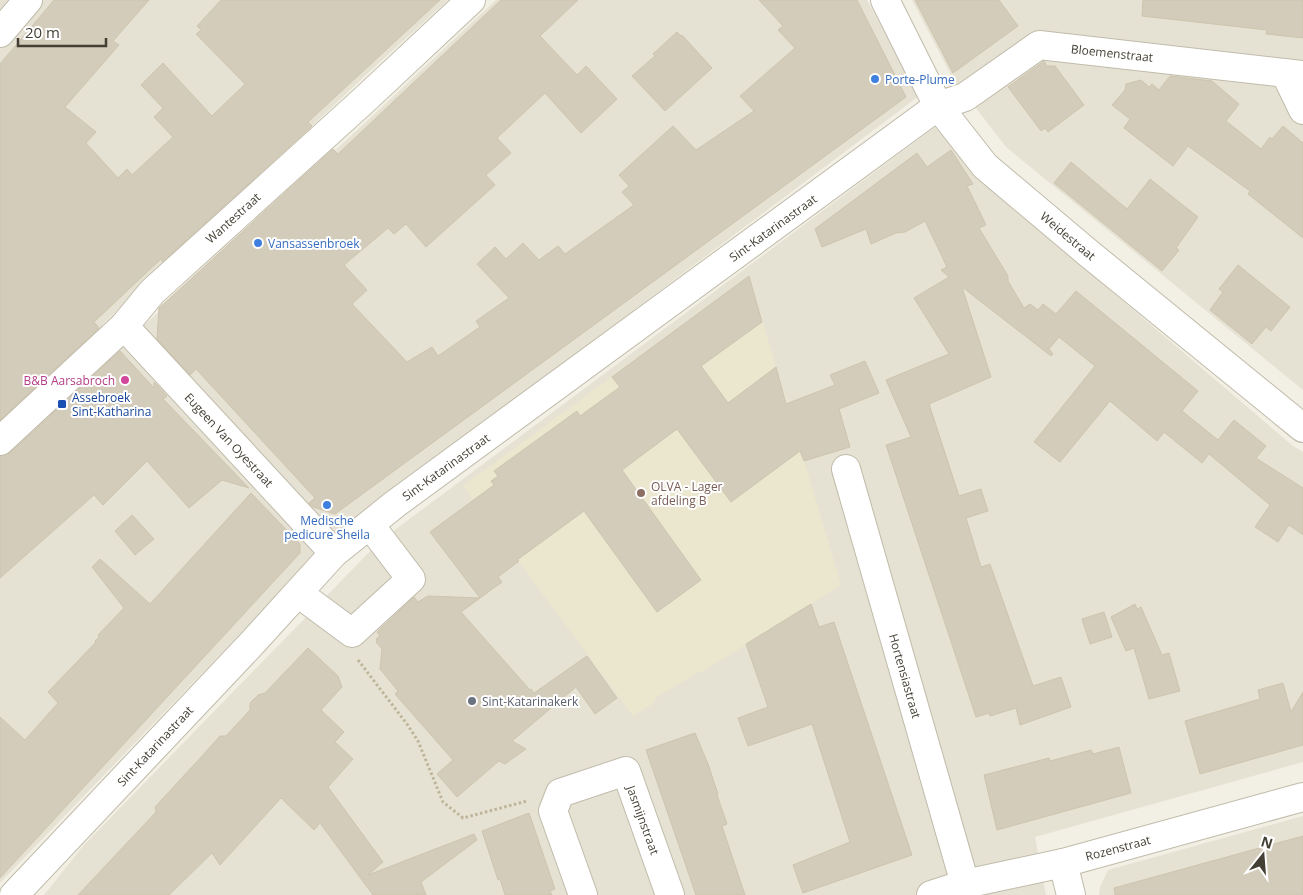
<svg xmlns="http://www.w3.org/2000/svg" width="1303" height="895" font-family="'Open Sans',sans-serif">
	<rect width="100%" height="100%" fill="#f2efe4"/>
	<g fill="#e6e2d3">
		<path d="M0,0h448l-79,72 -267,253 214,230 -316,328z"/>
		<path d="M496,0h371l52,96 -586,440 -193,-207 226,-207z"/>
		<path d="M912,0h391v390l-297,-243 -54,-70z"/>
		<path d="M935,127l46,53 312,266 10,6v310l-268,75 11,58h-1002l39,-49 297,-305z"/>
		<path d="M1303,816v79h-204l1,-8 8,-17z"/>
	</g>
	<path fill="#ebe6ce" d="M749,276l92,309 -139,87h-4l-44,27 1,3 -22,14 -170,-230z"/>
	<g fill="#d3ccba" stroke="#cec4ae">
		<path d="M54,0h95l-36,41 6,4 -54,62 31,25 -10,11 32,35 9,-9 5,6 41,-38 -19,-20 9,-9 -22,-23 22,-22 49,53 33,-32 -49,-50 5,-4 -4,-4 24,-26h219l-132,122 4,4 -150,136v-4l-68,64 5,6 -99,92v-356z"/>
		<path d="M501,0h77l-38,36 37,39 9,-9 31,33 -36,34 -36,-40 -48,45 14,15 -25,22 9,10 -69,62 -20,-23 -12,10 -6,-6 -44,37 23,25 -15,14 55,58 25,-15 6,9 42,-29 -4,-6 33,-23 -32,-34 18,-17 11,12 17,-16 16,17 19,-14 7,8 69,-49 -12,-13 7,-6 -10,-11 54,-49 23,24 58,-39 -14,-15 55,-48 -17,-18 5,-4 -24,-26h98l49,97 -571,417 -22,-7 -4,-4 6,-5 -119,-129 -6,6 -33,-36 2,-31 174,-159 5,5z"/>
		<path d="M915,0h84l19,26 -65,47z"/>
		<path d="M1143,0h160v38l-37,-4 1,-4 -125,-14z"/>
		<path d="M677,32l4,4 1,-1 30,33 -47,43 -33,-35 23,-20 -2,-2z"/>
		<path d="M1044,61l3,5h8l29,39 -36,27 -3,-4 -4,3 -33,-44z"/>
		<path d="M1170,76l42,5 27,23 -13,17 35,28 9,-12 2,2 11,-13 20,17v95l-55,-44 2,-3 -62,-45 -15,20 -49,-38 6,-9 -18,-14 13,-15 1,-6 15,-4 8,7 3,-3 7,6z"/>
		<path d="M951,150l22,34 -6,2 19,39 -7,3 29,48v5l16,27 6,-4 8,6 5,-6 13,10 20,-23 122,100 -16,20 36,29 16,-20 32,26 -10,12 47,30v47l-14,-10 -11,17 -23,-15 15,-22 -61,-51 -7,9 -38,-31 -7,9 -47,-40 -50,61 -26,-20 61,-76 -36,-29 -10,12 4,5 -2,2 -89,-69 29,90 -62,27 30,92 22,-7 7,22 -22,7 15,49 9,-3 43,122 28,-9 10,30 -51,18 -4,-17 -26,8 -1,-3 -13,4 -90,-272 25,-8 -25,-57 63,-26 -35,-56 35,-21 -8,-7 6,-3 -22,-46 -20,11 -9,1 -25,11 -5,-15 -44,18 -7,-18 102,-76 10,14z"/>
		<path d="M1071,162l56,47 23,-30 48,38 -22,31 3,2 -17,21 -108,-88z"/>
		<path d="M1238,265l52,42 -19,24 -5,-4 -14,17 -42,-34 13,-18 -4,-3z"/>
		<path d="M749,276l13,46 -61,44 27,37 48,-36 10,37 49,-19 -5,-10 35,-14 14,32 -40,16 11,38 -46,14 -4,-10 -69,51 -54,-73 -55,41 79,110 -44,32 -73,-101 -67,49 2,1 -21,16 4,5 -22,16 -50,-66 64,-47 -3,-4 7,-5 -4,-5 83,-60 3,5 40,-29 -8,-10z"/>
		<path d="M120,351l34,37v-6l13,14 -4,3 86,89 -27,-8 -33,28 -42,-47 -44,44 -9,-10 -94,83v-122l11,-4z"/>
		<path d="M251,493l49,51v9l-300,325v-161l25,23 33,-37 -10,-11 48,-50 -1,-1 4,-4 -1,-2 26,-27 -32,-41 8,-8 50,45z"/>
		<path d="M132,515l22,24 -19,16 -20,-24z"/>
		<path d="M428,596l52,2 -19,14 69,78 1,-1 3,4 53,-37 30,42 -22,16 -19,-27 -64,54 14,8 -21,15 -6,-3 -42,36 -20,-23 16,-14 -58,-66 3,-3 -18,-22 2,-20 -6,-7 1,-2 -1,-1 4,-3 -3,-4 37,-35 4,5z"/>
		<path d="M811,604l8,23 15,-5 78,233 -109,38 -10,-28 57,-23 -38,-118 -64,22 -10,-28 30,-11 -22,-63z"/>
		<path d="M1135,604l2,5 4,-2 21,48 7,-2 11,38 -31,8 -15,-51 -8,3 -15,-34z"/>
		<path d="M1104,612l8,25 -22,7 -8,-25z"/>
		<path d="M308,648l30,28 4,11 -21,23 23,22 -9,10 18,17 -25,28 55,75 -15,13 106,-41 3,6 -56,42 5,13h-53l-53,-72 -6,7 -33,-32 -61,67 -8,-12 -43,42h-91l78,-83 -1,-5 47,-51 18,-20h6l24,-26v-7l8,-8 7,-2z"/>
		<path d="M1283,683l8,29 12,-20v53l-103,29 -15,-53 75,-22 -2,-9z"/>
		<path d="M695,733l13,31 10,30 -1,1 10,29 -5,2 23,69h-49l-50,-145z"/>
		<path d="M1119,747l12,46 -134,37 -13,-55 65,-17 1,3 41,-11 2,4z"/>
		<path d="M529,813l26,76 -5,2 2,4h-47l-5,-16 -2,1 -16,-49z"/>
		<path d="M1303,836v59h-188l-1,-7z"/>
	</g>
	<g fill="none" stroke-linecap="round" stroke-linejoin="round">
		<g stroke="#c0bbaa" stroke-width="30">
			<g id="minor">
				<path d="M885,0l53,106 47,60 102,86 216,176"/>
				<path d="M0,33l28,-33"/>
				<path d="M1285,73l18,37"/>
				<path d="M124,326l210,227"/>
				<path d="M0,441l124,-115 28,-34 211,-191 108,-101"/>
				<path d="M846,469l119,415"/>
				<path d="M298,593l54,40 59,-54 -41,-54"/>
				<path d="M1063,863l8,32"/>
				<path d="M14,895l240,-254 80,-88 61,-49 543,-398 27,-9 74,-52 264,30"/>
				<path d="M583,895l-30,-84 7,-18 66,-22 44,124"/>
				<path d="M931,895l34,-11 98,-21 240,-66"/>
			</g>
		</g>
		<path stroke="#beb599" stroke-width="3" stroke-dasharray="2.5 2.5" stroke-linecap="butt" d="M358,660l49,64 11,17 25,61 20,16 64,-17"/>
		<use href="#minor" stroke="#fff" stroke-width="28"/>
	</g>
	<g fill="#3f7fe0" stroke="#fff" stroke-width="2">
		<circle cx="875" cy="79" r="5"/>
		<circle cx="258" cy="243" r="5"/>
		<circle cx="327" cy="505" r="5"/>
	</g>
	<circle fill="#d1479c" stroke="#fff" stroke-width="2" cx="125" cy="380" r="5"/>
	<rect fill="#1a4fb4" stroke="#fff" stroke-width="2" x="57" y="399" width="10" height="10" rx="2.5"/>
	<circle fill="#8d6e63" stroke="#fff" stroke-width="2" cx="641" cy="493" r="5"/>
	<circle fill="#6b7280" stroke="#fff" stroke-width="2" cx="472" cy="701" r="5"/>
	<g text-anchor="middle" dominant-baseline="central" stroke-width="4" stroke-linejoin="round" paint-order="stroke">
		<g font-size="12" fill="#443f34" stroke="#fff">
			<text transform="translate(1112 53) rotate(6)">Bloemenstraat</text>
			<text transform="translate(233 218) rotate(-42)">Wantestraat</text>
			<text transform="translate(773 228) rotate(-36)">Sint-Katarinastraat</text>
			<text transform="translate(1068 236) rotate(40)">Weidestraat</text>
			<text transform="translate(229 440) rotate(47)">Eugeen Van Oyestraat</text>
			<text transform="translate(446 467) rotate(-36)">Sint-Katarinastraat</text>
			<text transform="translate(905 676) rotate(74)">Hortensiastraat</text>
			<text transform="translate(155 746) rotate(-47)">Sint-Katarinastraat</text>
			<text transform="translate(643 820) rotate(70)">Jasmijnstraat</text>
			<text transform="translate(1118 848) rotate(-15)">Rozenstraat</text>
		</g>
		<g font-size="12" fill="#366cbe" stroke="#fff" text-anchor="start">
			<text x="885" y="79">Porte-Plume</text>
			<text x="268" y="243">Vansassenbroek</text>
			<text x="327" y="520" text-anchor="middle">Medische<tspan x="327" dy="14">pedicure Sheila</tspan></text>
		</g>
		<g font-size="12" fill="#b23c85" stroke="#fff" text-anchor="end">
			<text x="115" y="380">B&amp;B Aarsabroch</text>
		</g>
		<g font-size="12" fill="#164399" stroke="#fff" text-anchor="start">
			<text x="72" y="397">Assebroek<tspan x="72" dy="14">Sint-Katharina</tspan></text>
		</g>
		<g font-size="12" fill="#785e54" stroke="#fff" text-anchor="start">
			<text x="651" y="486">OLVA - Lager<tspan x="651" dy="14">afdeling B</tspan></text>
		</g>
		<g font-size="12" fill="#5b616d" stroke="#fff" text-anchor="start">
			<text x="482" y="701">Sint-Katarinakerk</text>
		</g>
	</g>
	<g transform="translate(1263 855) rotate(17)" stroke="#ffffff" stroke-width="4" paint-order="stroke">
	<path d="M0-4L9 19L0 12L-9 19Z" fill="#443f34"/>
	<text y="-8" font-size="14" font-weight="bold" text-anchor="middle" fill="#443f34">N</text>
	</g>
	<path d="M18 38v8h88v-8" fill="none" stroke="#443f34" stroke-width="2.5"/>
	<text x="25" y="38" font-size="15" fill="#443f34" stroke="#ffffff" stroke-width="4" paint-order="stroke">20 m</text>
</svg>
